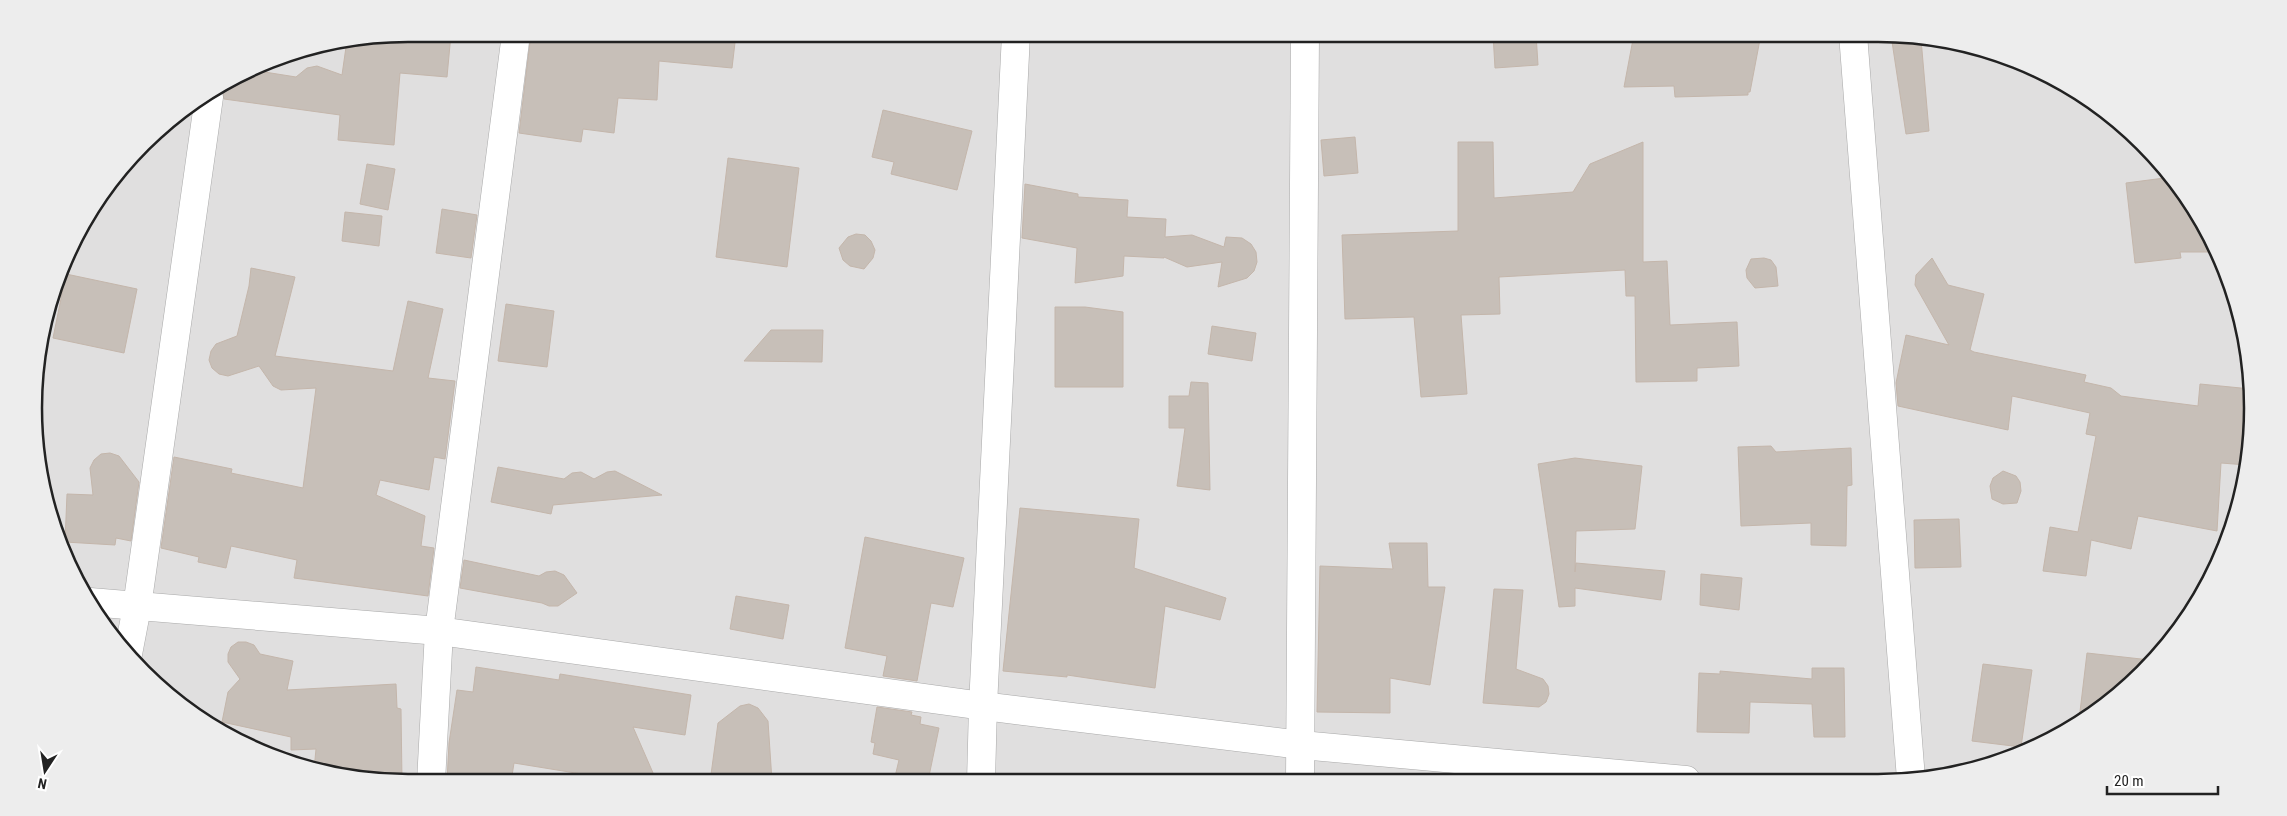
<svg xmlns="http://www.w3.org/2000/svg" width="2287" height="816" font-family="'Roboto Condensed',sans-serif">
	<rect width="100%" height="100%" fill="#f2efe9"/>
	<path fill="#e0dfdf" d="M408,34h1471l97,12 68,26 63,39 53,50 43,60 30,66 17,72 2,73 -11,73 -38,90 -77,94 -82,55 -116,35 -1520,3 -97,-12 -111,-51 -57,-47 -46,-56 -51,-111 -11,-73 2,-73 35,-117 39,-62 50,-53 104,-65 70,-21z"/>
	<g fill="#c7bfb8" stroke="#c4b6ab">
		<path d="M408,34h43l-4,43 -47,-4 -6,72 -56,-5 2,-25 -116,-16 -2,-10 30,-19 44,7 11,-9 10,-2 25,9 5,-35z"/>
		<path d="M531,34h47l14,3 1,-3h143l-4,34 -73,-7 -2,39 -39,-2 -4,35 -31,-4 -2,13 -62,-9z"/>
		<path d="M1493,34h43l2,31 -43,3z"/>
		<path d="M1634,34h127l-11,58h-2v3l-73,2 -1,-11 -50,1z"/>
		<path d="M1891,35l30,4 8,92 -23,3z"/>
		<path d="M883,110l89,21 -15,59 -66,-16 3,-12 -22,-5z"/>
		<path d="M1355,137l3,36 -34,3 -3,-36z"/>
		<path d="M1458,142h35l1,56 79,-6 17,-28 53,-22v120l24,-1 3,64 67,-3 2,44 -42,2v13l-61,1 -1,-86h-9l-1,-26 -126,7 1,37 -39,1 6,79 -46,3 -7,-80 -69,2 -3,-84 116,-4z"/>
		<path d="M728,158l71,10 -12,99 -71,-10z"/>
		<path d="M367,164l28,5 -7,41 -28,-6z"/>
		<path d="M2172,177l31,44 14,31h-37l1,6 -46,5 -9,-80z"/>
		<path d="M1025,184l53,10v3l50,3 -1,17 39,2 -1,18 27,-2 32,12 2,-10 16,1 9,6 5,8 1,10 -3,9 -7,7 -29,9 4,-25 -35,5 -23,-10v1l-40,-2 -1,20 -48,7 2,-35 -55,-10z"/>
		<path d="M442,209l35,6 -6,43 -35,-5z"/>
		<path d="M345,212l37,4 -3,30 -37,-5z"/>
		<path d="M856,234l9,1 6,6 4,9 -2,8 -9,11 -14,-3 -7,-6 -4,-12 9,-11z"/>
		<path d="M1764,258l7,2 5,7 2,19 -23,2 -8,-10 -1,-8 5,-11z"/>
		<path d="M1932,258l16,27 36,9 -14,56 4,2 112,23 -2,7 27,6 10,8 77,10 2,-22 51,5 1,43 -5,33 -26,-2 -4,68 -79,-15 -7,33 -40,-9 -5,36 -43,-5 7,-44 28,5 18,-96 -10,-2 4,-21 -78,-17 -4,34 -110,-24 -2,-23 10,-48 43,10 -34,-60 1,-10z"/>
		<path d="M251,268l44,9 -20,79 118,15 15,-70 35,8 -15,69 27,3 -10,78 -11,-2 -5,33 -49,-10 -4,15 49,21 -4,30 13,2 -6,48 -134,-18 3,-18 -66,-14 -5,22 -28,-6 1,-5 -38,-9 13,-91 58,12 -1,4 72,15 13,-100 -35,2 -8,-4 -14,-20 -31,10 -9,-2 -7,-6 -3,-8 2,-9 5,-7 21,-8 12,-50z"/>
		<path d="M66,274l71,15 -13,64 -71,-15z"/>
		<path d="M506,304l48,7 -7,56 -49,-6z"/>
		<path d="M1055,307h30l38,5v75h-68z"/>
		<path d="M1212,326l44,7 -4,28 -44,-7z"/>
		<path d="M771,330h52l-1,32 -78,-1z"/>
		<path d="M1191,382l17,1 2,107 -33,-4 8,-58h-16v-32h20z"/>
		<path d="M1771,446l5,6 75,-4 1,37 -5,1 -1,60 -35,-1v-22l-70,3 -3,-79z"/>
		<path d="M110,453l9,3 20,26 -8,59 -15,-3 -1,7 -50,-3 2,-48 26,1 -3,-27 4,-8 7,-6z"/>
		<path d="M1575,458l67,8 -7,63 -59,2 -1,41 1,-9 89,8 -4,29 -86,-12v18l-16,1 -21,-143z"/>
		<path d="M498,467l66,12 8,-6 9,-1 13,7 13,-7 8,-1 47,24 -109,10 -2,9 -60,-12z"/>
		<path d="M2003,471l13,5 4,6 1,9 -4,12 -14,1 -11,-5 -2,-13 3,-8z"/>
		<path d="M1020,508l119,11 -5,49 92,30 -6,22 -55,-14 -10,82 -88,-13v2l-64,-6z"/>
		<path d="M1959,519l2,48 -46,1 -1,-48z"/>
		<path d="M865,537l99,21 -11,49 -22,-4 -14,78 -34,-5 4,-20 -42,-8z"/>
		<path d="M1389,543h38l1,44h17l-15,98 -40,-7v35l-73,-1 3,-146 73,3z"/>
		<path d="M464,560l75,16 7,-4 9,-1 9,4 13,18 -19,13h-9l-7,-3 -82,-15z"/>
		<path d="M1701,574l41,4 -3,32 -39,-5z"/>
		<path d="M1494,589l29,1 -7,79 27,10 5,7 1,8 -3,8 -7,5 -56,-4z"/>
		<path d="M736,596l53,9 -6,34 -53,-10z"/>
		<path d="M238,642h8l8,3 6,9 33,7 -6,29 109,-6 1,24 4,1 1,72 -88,-11 2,-21 -25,1v-13l-69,-15 6,-30 12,-13 -12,-17v-8l3,-7z"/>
		<path d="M2087,653l63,7 -24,29 -47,31z"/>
		<path d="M1983,664l49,6 -11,77 -49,-6z"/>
		<path d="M476,667l83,13 1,-6 131,21 -6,40 -52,-8 24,55h-58l1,-5 -86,-14 -3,19h-64l2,-39 8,-53 16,2z"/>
		<path d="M1812,668h32l1,69h-31l-2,-33 -62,-2 -1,31 -52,-1 2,-59 21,1v-3l92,8z"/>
		<path d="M749,704l9,4 10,13 4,60 -62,1 8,-59 22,-17z"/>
		<path d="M877,707l35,5 -1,3 10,2 -1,7 19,4 -11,53h-34l5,-21 -26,-6 2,-11 -4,-1z"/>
	</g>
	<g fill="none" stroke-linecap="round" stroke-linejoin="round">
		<g stroke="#a9a9a9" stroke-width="29">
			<g id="minor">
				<path d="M1853,34l58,745"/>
				<path d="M90,602l349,29 544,75 318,39 385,35"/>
				<path d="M128,654l9,-47 72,-510"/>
				<path d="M1300,780l5,-746"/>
				<path d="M981,781l2,-75 33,-672"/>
				<path d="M431,782l8,-151 77,-597"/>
			</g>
		</g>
		<use href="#minor" stroke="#fff" stroke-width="28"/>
	</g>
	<path d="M0 0H2287V816H0ZM408 42H1878A366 366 0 0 1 2244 408V408A366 366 0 0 1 1878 774H408A366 366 0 0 1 42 408V408A366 366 0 0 1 408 42Z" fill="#ededed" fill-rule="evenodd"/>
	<path fill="none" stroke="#222" stroke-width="2.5" d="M408 42H1878A366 366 0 0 1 2244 408V408A366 366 0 0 1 1878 774H408A366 366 0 0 1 42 408V408A366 366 0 0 1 408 42Z"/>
	<g transform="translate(45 771) rotate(192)" stroke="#ffffff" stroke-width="4" paint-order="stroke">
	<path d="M0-4L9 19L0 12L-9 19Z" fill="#222222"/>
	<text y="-8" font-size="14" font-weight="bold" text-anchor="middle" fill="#222222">N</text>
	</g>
	<path d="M2107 786v8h111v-8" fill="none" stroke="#222222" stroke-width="2.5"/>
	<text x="2114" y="786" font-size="15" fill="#222222" stroke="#ffffff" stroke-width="4" paint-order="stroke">20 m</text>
</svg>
